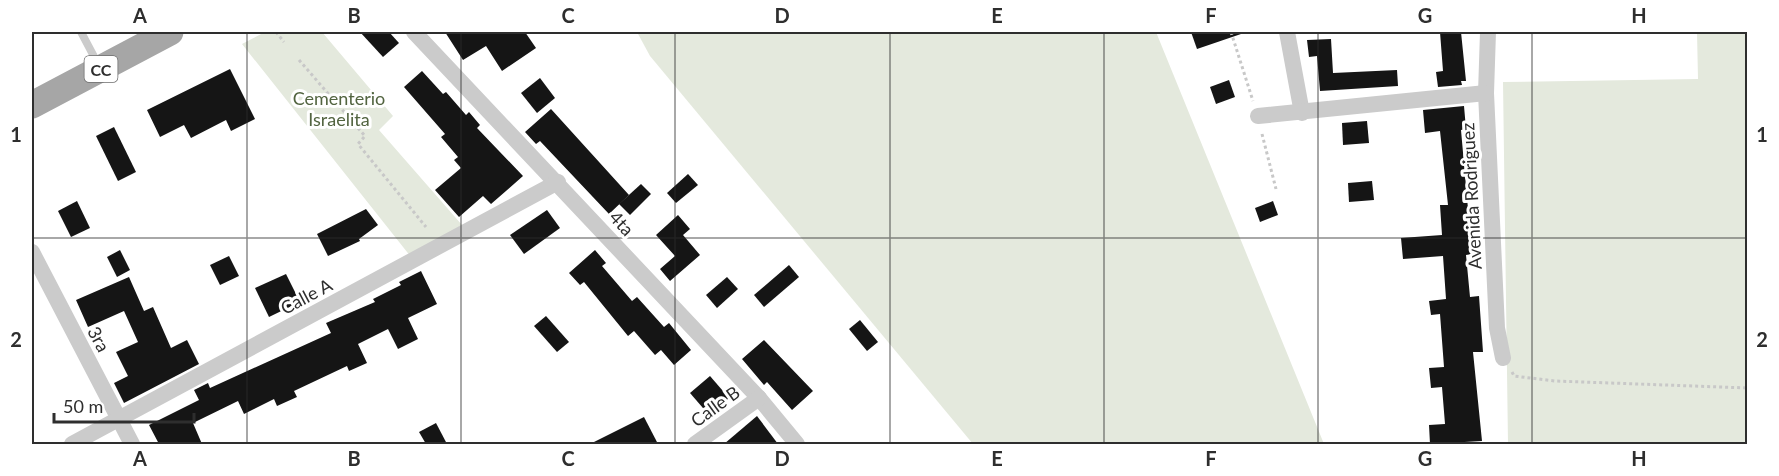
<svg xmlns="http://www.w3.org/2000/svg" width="1779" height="476" font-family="Lato,sans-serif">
	<rect width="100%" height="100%" fill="#fff"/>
	<g fill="#e4e9dd">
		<path d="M265,32h57l71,84 -14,14 83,95 -51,32 -169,-213z"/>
		<path d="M637,32h519l168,412h-351l-323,-388z"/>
		<path d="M1697,32h50v412h-239l-5,-362 195,-3z"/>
	</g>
	<g fill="#151515">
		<path d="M360,32h29l10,11 -16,14z"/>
		<path d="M445,32h80l11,16 -34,23 -16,-25 -23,14z"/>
		<path d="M1191,32h49l1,2 -44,15z"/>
		<path d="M1440,32h21l5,49h-5l1,4 -24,2 -2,-15 7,-1z"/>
		<path d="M1331,39l2,34 64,-3 1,16 -78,5 -3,-35 -8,1 -2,-17z"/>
		<path d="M230,69l25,50 -24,12 -5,-11 -35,18 -7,-13 -24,12 -13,-27z"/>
		<path d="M422,71l21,23 3,-2 20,23 3,-3 11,13 -3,3 46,48 -32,28 -8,-8 -24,21 -24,-27 26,-22 -7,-8 4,-3 -17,-20 4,-3 -41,-47z"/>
		<path d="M540,78l15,20 -18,15 -16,-20z"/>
		<path d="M1229,80l6,17 -19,7 -6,-17z"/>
		<path d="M1464,106l2,23 -5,1 11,124 -6,1 4,42 9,-1 4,56h-10l9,89 -52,3 -1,-19 16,-1 -3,-37 -11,1 -2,-20 15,-1 -4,-53 -9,1 -2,-14 17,-2 -3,-43 -40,3 -2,-21 41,-3 -2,-30h8l-8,-74 -15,2 -2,-23z"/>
		<path d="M551,109l78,86 -20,19 -69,-73 -4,3 -11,-12z"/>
		<path d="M1367,121l2,22 -26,2 -1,-22z"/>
		<path d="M114,127l22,45 -18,9 -22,-45z"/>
		<path d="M688,174l10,11 -22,18 -9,-10z"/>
		<path d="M1372,181l2,19 -25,2 -1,-19z"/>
		<path d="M641,184l10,10 -21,21 -11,-11z"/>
		<path d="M77,201l13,27 -19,9 -13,-26z"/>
		<path d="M1273,201l5,14 -18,7 -5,-14z"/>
		<path d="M366,209l12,16 -19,14 1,2 -32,15 -11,-22z"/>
		<path d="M547,210l13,18 -36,26 -14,-19z"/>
		<path d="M678,215l12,14 -7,6 17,20 -30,26 -10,-12 15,-13 -19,-21z"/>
		<path d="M120,250l10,20 -13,7 -10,-20z"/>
		<path d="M595,250l11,13 -4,3 30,35 5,-4 27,30 5,-4 22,27 -17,15 -13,-15 -6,5 -21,-24 -6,5 -44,-54 -4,3 -11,-12z"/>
		<path d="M229,256l10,20 -19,9 -10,-20z"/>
		<path d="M789,265l10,12 -35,30 -10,-12z"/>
		<path d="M421,271l16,33 -29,14 10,21 -20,10 -10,-20 -30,15 9,19 -18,8 -2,-5 -53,25 3,6 -20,9 -3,-7 -30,15 -6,-13 -45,22 9,21h-43l-10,-19 50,-25 -5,-10 14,-7 2,5 121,-55 -5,-10 49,-21 -2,-3 28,-14 -2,-3z"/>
		<path d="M286,274l14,28 -31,15 -14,-29z"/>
		<path d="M129,277l15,34 9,-4 18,41 16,-8 12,24 -75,39 -10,-20 14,-7 -12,-24 22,-10 -14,-31 -36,16 -12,-27z"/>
		<path d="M727,277l11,12 -21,19 -11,-13z"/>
		<path d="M546,316l23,26 -12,10 -23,-26z"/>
		<path d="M860,320l18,22 -11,9 -18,-22z"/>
		<path d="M764,340l49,51 -21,19 -25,-28 -3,3 -22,-26z"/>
		<path d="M710,376l19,22 -20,17 -19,-22z"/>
		<path d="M757,416l21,28h-54z"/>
		<path d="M644,417l14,27h-68z"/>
		<path d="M436,423l11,21h-21l-7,-12z"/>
	</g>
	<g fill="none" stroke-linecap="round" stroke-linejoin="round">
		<g stroke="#c8c8c8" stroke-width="3" stroke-dasharray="3 3" stroke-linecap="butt">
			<path d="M276,32l8,10"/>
			<path d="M1231,32l22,69"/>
			<path d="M299,60l66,76 -7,8 68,83"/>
			<path d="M1262,134l14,55"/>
			<path d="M1512,372l2,4 41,5 193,7"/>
		</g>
		<path stroke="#cbcbcb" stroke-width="8" d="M81,32l18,34"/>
		<g stroke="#cbcbcb" stroke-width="16">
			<path d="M414,32l345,366 38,46"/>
			<path d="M1287,32l15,81"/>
			<path d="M1488,32l-2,61 11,235 6,30"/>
			<path d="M1258,116l228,-23"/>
			<path d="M32,252l100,192"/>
			<path d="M72,444l486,-262"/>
			<path d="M695,444l64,-46"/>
		</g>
		<path stroke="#a6a6a6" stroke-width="27" d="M32,105l138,-73"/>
	</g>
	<path fill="none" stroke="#2e2e2e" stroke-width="1.5" stroke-opacity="0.55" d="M247,32v412M461,32v412M675,32v412M890,32v412M1104,32v412M1318,32v412M1532,32v412M32,238h1716"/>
	<g text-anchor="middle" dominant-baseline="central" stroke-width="6" stroke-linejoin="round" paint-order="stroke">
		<rect fill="#fff" stroke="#6d6d6d" stroke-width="1.5" x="84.5" y="56" width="33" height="26" rx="4.5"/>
		<g font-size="16" font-weight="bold" fill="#2e2e2e">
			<text x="101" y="69">CC</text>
		</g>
		<g font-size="18" fill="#526440" stroke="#fff">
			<text x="339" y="98">Cementerio<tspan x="339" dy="21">Israelita</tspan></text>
		</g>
		<g font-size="18" fill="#2e2e2e" stroke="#fff">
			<text transform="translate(1471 196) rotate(-93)">Avenida Rodriguez</text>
			<text transform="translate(622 223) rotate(47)">4ta</text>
			<text transform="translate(306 296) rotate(-28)">Calle A</text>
			<text transform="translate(99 339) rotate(62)">3ra</text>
			<text transform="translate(715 406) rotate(-36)">Calle B</text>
		</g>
	</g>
	<rect width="1779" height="476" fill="none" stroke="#ffffff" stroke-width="66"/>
	<path d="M54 413v9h140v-9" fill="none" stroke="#2e2e2e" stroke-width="3"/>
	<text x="63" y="413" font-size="18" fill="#2e2e2e" stroke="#ffffff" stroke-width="4.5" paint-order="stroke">50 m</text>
	<rect x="33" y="33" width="1713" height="410" fill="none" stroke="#2e2e2e" stroke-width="2"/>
	<g font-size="20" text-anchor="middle" font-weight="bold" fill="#2e2e2e">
		<text x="140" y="23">A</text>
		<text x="354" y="23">B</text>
		<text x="568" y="23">C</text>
		<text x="782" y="23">D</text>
		<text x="997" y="23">E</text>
		<text x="1211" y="23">F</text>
		<text x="1425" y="23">G</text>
		<text x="1639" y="23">H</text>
		<text x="16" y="142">1</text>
		<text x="1762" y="142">1</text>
		<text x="16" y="347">2</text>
		<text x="1762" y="347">2</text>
		<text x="140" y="466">A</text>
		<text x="354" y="466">B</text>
		<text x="568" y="466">C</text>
		<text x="782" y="466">D</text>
		<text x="997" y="466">E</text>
		<text x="1211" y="466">F</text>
		<text x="1425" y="466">G</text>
		<text x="1639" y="466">H</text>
	</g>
</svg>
